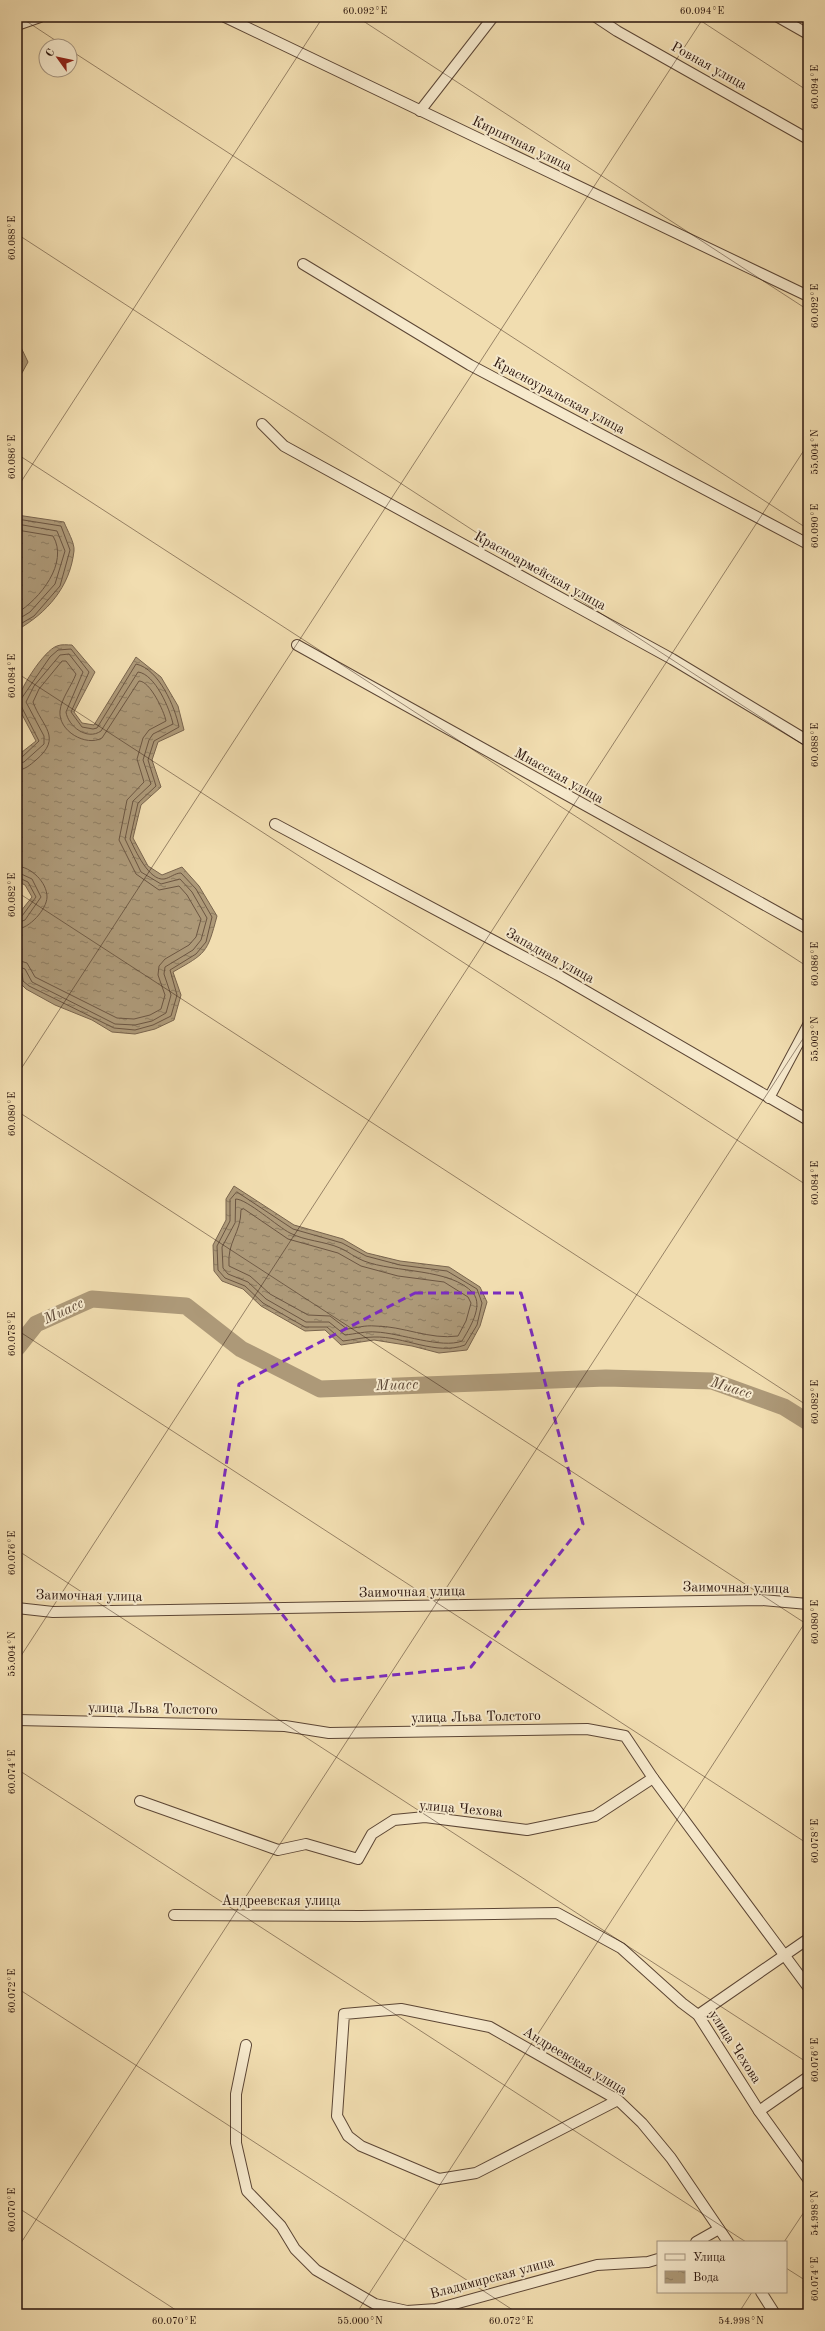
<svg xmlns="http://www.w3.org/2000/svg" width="825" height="2331" font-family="'Old Standard TT',serif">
	<defs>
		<pattern id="water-ripples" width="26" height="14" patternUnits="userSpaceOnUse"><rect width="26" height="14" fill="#ad9978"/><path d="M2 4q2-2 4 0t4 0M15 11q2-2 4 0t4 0" fill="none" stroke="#8d7c61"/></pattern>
	</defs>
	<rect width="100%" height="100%" fill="#f1ddb0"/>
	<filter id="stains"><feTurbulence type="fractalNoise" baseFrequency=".005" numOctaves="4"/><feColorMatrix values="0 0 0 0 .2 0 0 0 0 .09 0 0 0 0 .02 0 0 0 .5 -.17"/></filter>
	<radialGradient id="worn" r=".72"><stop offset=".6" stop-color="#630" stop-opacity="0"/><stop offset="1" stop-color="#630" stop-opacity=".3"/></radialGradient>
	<g fill="url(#water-ripples)" stroke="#79644d">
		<path d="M17,339l11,23 -11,20z"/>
		<path d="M17,515l47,7c3,8 11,21 10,29 -4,36 -27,62 -57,79z"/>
		<path d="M72,645l23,27 -21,40 8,11 12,2 42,-68 25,20 17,29 6,24 -26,12 -6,18 9,27 -20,18 -8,33 15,28 14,9 20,-8 17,19 18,30c-10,38 -11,37 -44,56l8,23 -7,25 -19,9 -20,5 -23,-2 -20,-12 -37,-15 -29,-16 -7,-7 -2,-66 15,-19 -7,-12 -8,-4v-125l19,-15 -19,-36c0,-13 27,-55 40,-59 4,-2 11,-1 15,-1z"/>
		<path d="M234,1186l60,39 49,14 24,14 33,8 49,6 31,20 7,15 -7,24 -13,24 -28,3 -27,-7 -38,-6 -33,5 -16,-15 -20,1 -44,-25 -18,-17 -21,-8 -8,-10 -1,-26 13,-25v-21z"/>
	</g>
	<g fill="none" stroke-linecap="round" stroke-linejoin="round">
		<g stroke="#6c5642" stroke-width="1">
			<path d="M17,519l44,7 9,24 -10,36 -26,30 -17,10"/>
			<path d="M17,524l40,7 8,20 -10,33 -25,28 -13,8"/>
			<path d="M17,530l36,6c16,27 -13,63 -36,77"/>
			<path d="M17,759l4,-1 18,-17 -20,-39 31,-45 8,-7 13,-1 18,23 -18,40 11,15 11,2 4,-1 39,-64c23,5 39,43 43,63l-25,14 -6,19 8,26 -18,17 -8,36c5,11 19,42 34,40 6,-1 11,-6 17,-6l15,16 16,28 -6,25 -10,12 -26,16 7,25 -6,21 -18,9 -18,5 -21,-2 -85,-42 -6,-5 -1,-8 -5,-2"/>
			<path d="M17,764l7,-2 20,-18v-8l-18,-34 8,-16 26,-31 9,-1 14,18 -17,40c2,14 21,29 35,19l37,-59c17,2 32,37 35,52l-20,10 -4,6 -6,20 8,24 -18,17 -8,38 16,33 20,12 19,-5 12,13 15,26 -6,22 -8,10 -28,17 -1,7 7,21 -5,18 -14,8 -17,4 -20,-1 -83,-42 -7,-13 -8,-3"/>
			<path d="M17,770c8,0 13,-5 19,-10 27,-23 6,-33 -3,-58l6,-13 23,-28h4l10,13c-4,11 -15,25 -16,37 -2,20 26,36 42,27l37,-57c11,0 25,30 27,40l-17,9 -6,8 -6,21 7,23 -17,18 -8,40 17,34 23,16 20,-4 8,9 14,24 -5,18 -7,8 -24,14 -6,7 -1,9 7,20 -4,14 -11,6 -16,4 -17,-1 -82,-41 -8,-14 -10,-3"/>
			<path d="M17,866c14,1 30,16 30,31 0,12 -18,32 -30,32"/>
			<path d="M17,872l15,7 9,18 -16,23 -8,3"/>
			<path d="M17,877l11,5 8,15 -14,19 -5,2"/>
			<path d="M237,1192l56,37 49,14 24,13 34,9 47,6 30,18 5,14 -5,22 -12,20c-29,11 -61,-9 -91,-8 -11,0 -21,3 -31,4l-16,-14h-22l-42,-24 -18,-17 -20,-8 -7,-8 -1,-24 13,-25v-21z"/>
			<path d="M236,1199c11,0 42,28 54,34 15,8 34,8 50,15 8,3 15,10 24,13 31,12 87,7 109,32 11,13 -4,36 -11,48 -20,8 -62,-8 -86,-9 -10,-1 -21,2 -31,3l-16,-13h-23l-40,-23 -18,-17 -20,-8 -5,-6 -1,-21 13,-24z"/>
			<path d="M244,1209l44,30 50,14 23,13 37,10 46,6 24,15 3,6 -5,18 -8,15c-28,4 -55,-10 -83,-10 -10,-1 -19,2 -28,3l-17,-13 -22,-1 -38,-21 -20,-18 -21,-10c-2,-25 12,-32 12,-56z"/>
		</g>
		<path stroke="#ad9978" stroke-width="17" d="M17,1348l19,-24 56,-25 94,7 55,43 79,40 286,-11 106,3 72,26 24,15"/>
		<g stroke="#5c4635" stroke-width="12">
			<g id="minor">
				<path d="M225,17l583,279"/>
				<path d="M596,17l21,14 191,108"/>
				<path d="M778,17l30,17"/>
				<path d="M17,25l23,-8"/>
				<path d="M420,111l73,-94"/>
				<path d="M303,264l167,101 338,179"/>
				<path d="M262,424l22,22 388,213 136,82"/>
				<path d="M297,645l511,284"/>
				<path d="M275,824l283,151 250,145"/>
				<path d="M769,1098l39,-73"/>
				<path d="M17,1608l36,4 709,-12 46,4"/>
				<path d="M17,1720l268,6 44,7 258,-4 38,7 28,42 155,209"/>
				<path d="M140,1801l138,49 28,-6 52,15 14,-25 22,-14 31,-3 102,13 68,-14 58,-38"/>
				<path d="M174,1915l187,1 196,-3 64,35 61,55 16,12 61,96 49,68"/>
				<path d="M698,2015l110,-76"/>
				<path d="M246,2045l-10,49v49l11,48 34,35 14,23 21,21 59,34 32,7 29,-2 161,-44 51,-3 10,-3"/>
				<path d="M618,2100l-142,73 -37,6 -78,-33 -13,-10 -11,-20 7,-102 57,-5 89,18 128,73 24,23 29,35 57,84"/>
				<path d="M759,2111l49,-34"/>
				<path d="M696,2242l23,-13"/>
				<path d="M761,2292l14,22"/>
			</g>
		</g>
		<use href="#minor" stroke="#f6e9cc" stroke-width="10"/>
	</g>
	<path fill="none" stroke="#7b2cbf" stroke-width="3" stroke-dasharray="8 5" stroke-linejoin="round" d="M415,1293h106l62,231 -112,143 -137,14 -118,-152 23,-145z"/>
	<path fill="none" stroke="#2a140c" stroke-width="1" stroke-opacity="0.45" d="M20,17l44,29M357,17l451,293M695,17l113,74M70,50l738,479M17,234l791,514M17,454l791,513M17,488l306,-471M17,673l791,513M17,892l791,514M17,1075l687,-1058M17,1111l791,514M17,1330l791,514M17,1550l791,513M17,1662l791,-1218M17,1769l729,473M17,1988l502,326M17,2207l165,107M784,2242l24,-36M17,2249l791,-1218M786,2268l22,14M356,2314l452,-696M738,2314l14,-22"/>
	<g text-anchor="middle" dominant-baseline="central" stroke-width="4" stroke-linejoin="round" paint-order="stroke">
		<g font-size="14" fill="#2a140c" stroke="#f6e9cc">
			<text transform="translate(709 66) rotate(29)">Ровная улица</text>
			<text transform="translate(522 144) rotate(26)">Кирпичная улица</text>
			<text transform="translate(559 396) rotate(28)">Красноуральская улица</text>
			<text transform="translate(540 571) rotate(29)">Красноармейская улица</text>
			<text transform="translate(559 776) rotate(29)">Миасская улица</text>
			<text transform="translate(550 956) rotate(29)">Западная улица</text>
			<text transform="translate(736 1588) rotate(1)">Заимочная улица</text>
			<text transform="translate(412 1592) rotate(-1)">Заимочная улица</text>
			<text transform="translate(89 1596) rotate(1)">Заимочная улица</text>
			<text transform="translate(153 1709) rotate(1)">улица Льва Толстого</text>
			<text transform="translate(476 1717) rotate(-1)">улица Льва Толстого</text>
			<text transform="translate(461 1809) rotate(5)">улица Чехова</text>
			<text x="281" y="1901">Андреевская улица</text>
			<text transform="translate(735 2047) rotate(57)">улица Чехова</text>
			<text transform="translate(575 2061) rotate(31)">Андреевская улица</text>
			<text transform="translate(492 2278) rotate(-15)">Владимирская улица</text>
		</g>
		<g font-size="15" font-style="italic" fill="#5e4937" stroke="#f6e9cc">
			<text transform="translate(64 1312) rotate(-25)">Миасс</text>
			<text transform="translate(397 1386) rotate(-2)">Миасс</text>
			<text transform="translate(731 1389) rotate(17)">Миасс</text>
		</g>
	</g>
	<rect width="825" height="2331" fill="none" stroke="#f1ddb0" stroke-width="44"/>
	<rect x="657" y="2241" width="130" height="52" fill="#f6e9cc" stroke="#a4947f"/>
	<rect x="665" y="2254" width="20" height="6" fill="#f6e9cc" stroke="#a4947f"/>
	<text x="693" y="2261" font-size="12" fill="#2a140c">Улица</text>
	<rect x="665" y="2271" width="20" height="12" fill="url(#water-ripples)" stroke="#a4947f"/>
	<text x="693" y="2281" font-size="12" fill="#2a140c">Вода</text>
	<g transform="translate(58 58) rotate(303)"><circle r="19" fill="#f6e9cc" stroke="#a4947f"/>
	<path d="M0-3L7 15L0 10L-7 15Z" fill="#8f2418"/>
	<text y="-6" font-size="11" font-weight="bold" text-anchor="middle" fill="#2a140c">С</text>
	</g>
	<rect x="22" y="22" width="781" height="2287" fill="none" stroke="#2a140c" stroke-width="1.5"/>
	<g font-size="10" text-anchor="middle" fill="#2a140c">
		<text x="365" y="14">60.092°E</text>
		<text x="702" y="14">60.094°E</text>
		<text transform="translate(814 87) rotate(-90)" y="4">60.094°E</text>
		<text transform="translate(11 238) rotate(-90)" y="4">60.088°E</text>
		<text transform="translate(814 306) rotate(-90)" y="4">60.092°E</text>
		<text transform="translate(814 452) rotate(-90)" y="4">55.004°N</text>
		<text transform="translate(11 457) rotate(-90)" y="4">60.086°E</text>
		<text transform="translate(814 526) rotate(-90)" y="4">60.090°E</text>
		<text transform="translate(11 676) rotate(-90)" y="4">60.084°E</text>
		<text transform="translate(814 745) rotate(-90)" y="4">60.088°E</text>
		<text transform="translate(11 895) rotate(-90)" y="4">60.082°E</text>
		<text transform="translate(814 964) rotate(-90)" y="4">60.086°E</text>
		<text transform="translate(814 1039) rotate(-90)" y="4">55.002°N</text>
		<text transform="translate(11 1114) rotate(-90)" y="4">60.080°E</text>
		<text transform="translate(814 1183) rotate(-90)" y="4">60.084°E</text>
		<text transform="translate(11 1334) rotate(-90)" y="4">60.078°E</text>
		<text transform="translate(814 1402) rotate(-90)" y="4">60.082°E</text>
		<text transform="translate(11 1553) rotate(-90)" y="4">60.076°E</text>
		<text transform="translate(814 1622) rotate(-90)" y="4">60.080°E</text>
		<text transform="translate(11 1654) rotate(-90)" y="4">55.004°N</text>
		<text transform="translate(11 1772) rotate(-90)" y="4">60.074°E</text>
		<text transform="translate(814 1841) rotate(-90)" y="4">60.078°E</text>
		<text transform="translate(11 1991) rotate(-90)" y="4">60.072°E</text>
		<text transform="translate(814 2060) rotate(-90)" y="4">60.076°E</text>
		<text transform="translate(11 2210) rotate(-90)" y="4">60.070°E</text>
		<text transform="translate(814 2213) rotate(-90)" y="4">54.998°N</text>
		<text transform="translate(814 2279) rotate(-90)" y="4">60.074°E</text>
		<text x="174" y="2324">60.070°E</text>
		<text x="360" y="2324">55.000°N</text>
		<text x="511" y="2324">60.072°E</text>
		<text x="741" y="2324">54.998°N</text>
	</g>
	<rect width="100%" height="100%" filter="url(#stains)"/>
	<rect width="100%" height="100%" fill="url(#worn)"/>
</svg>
